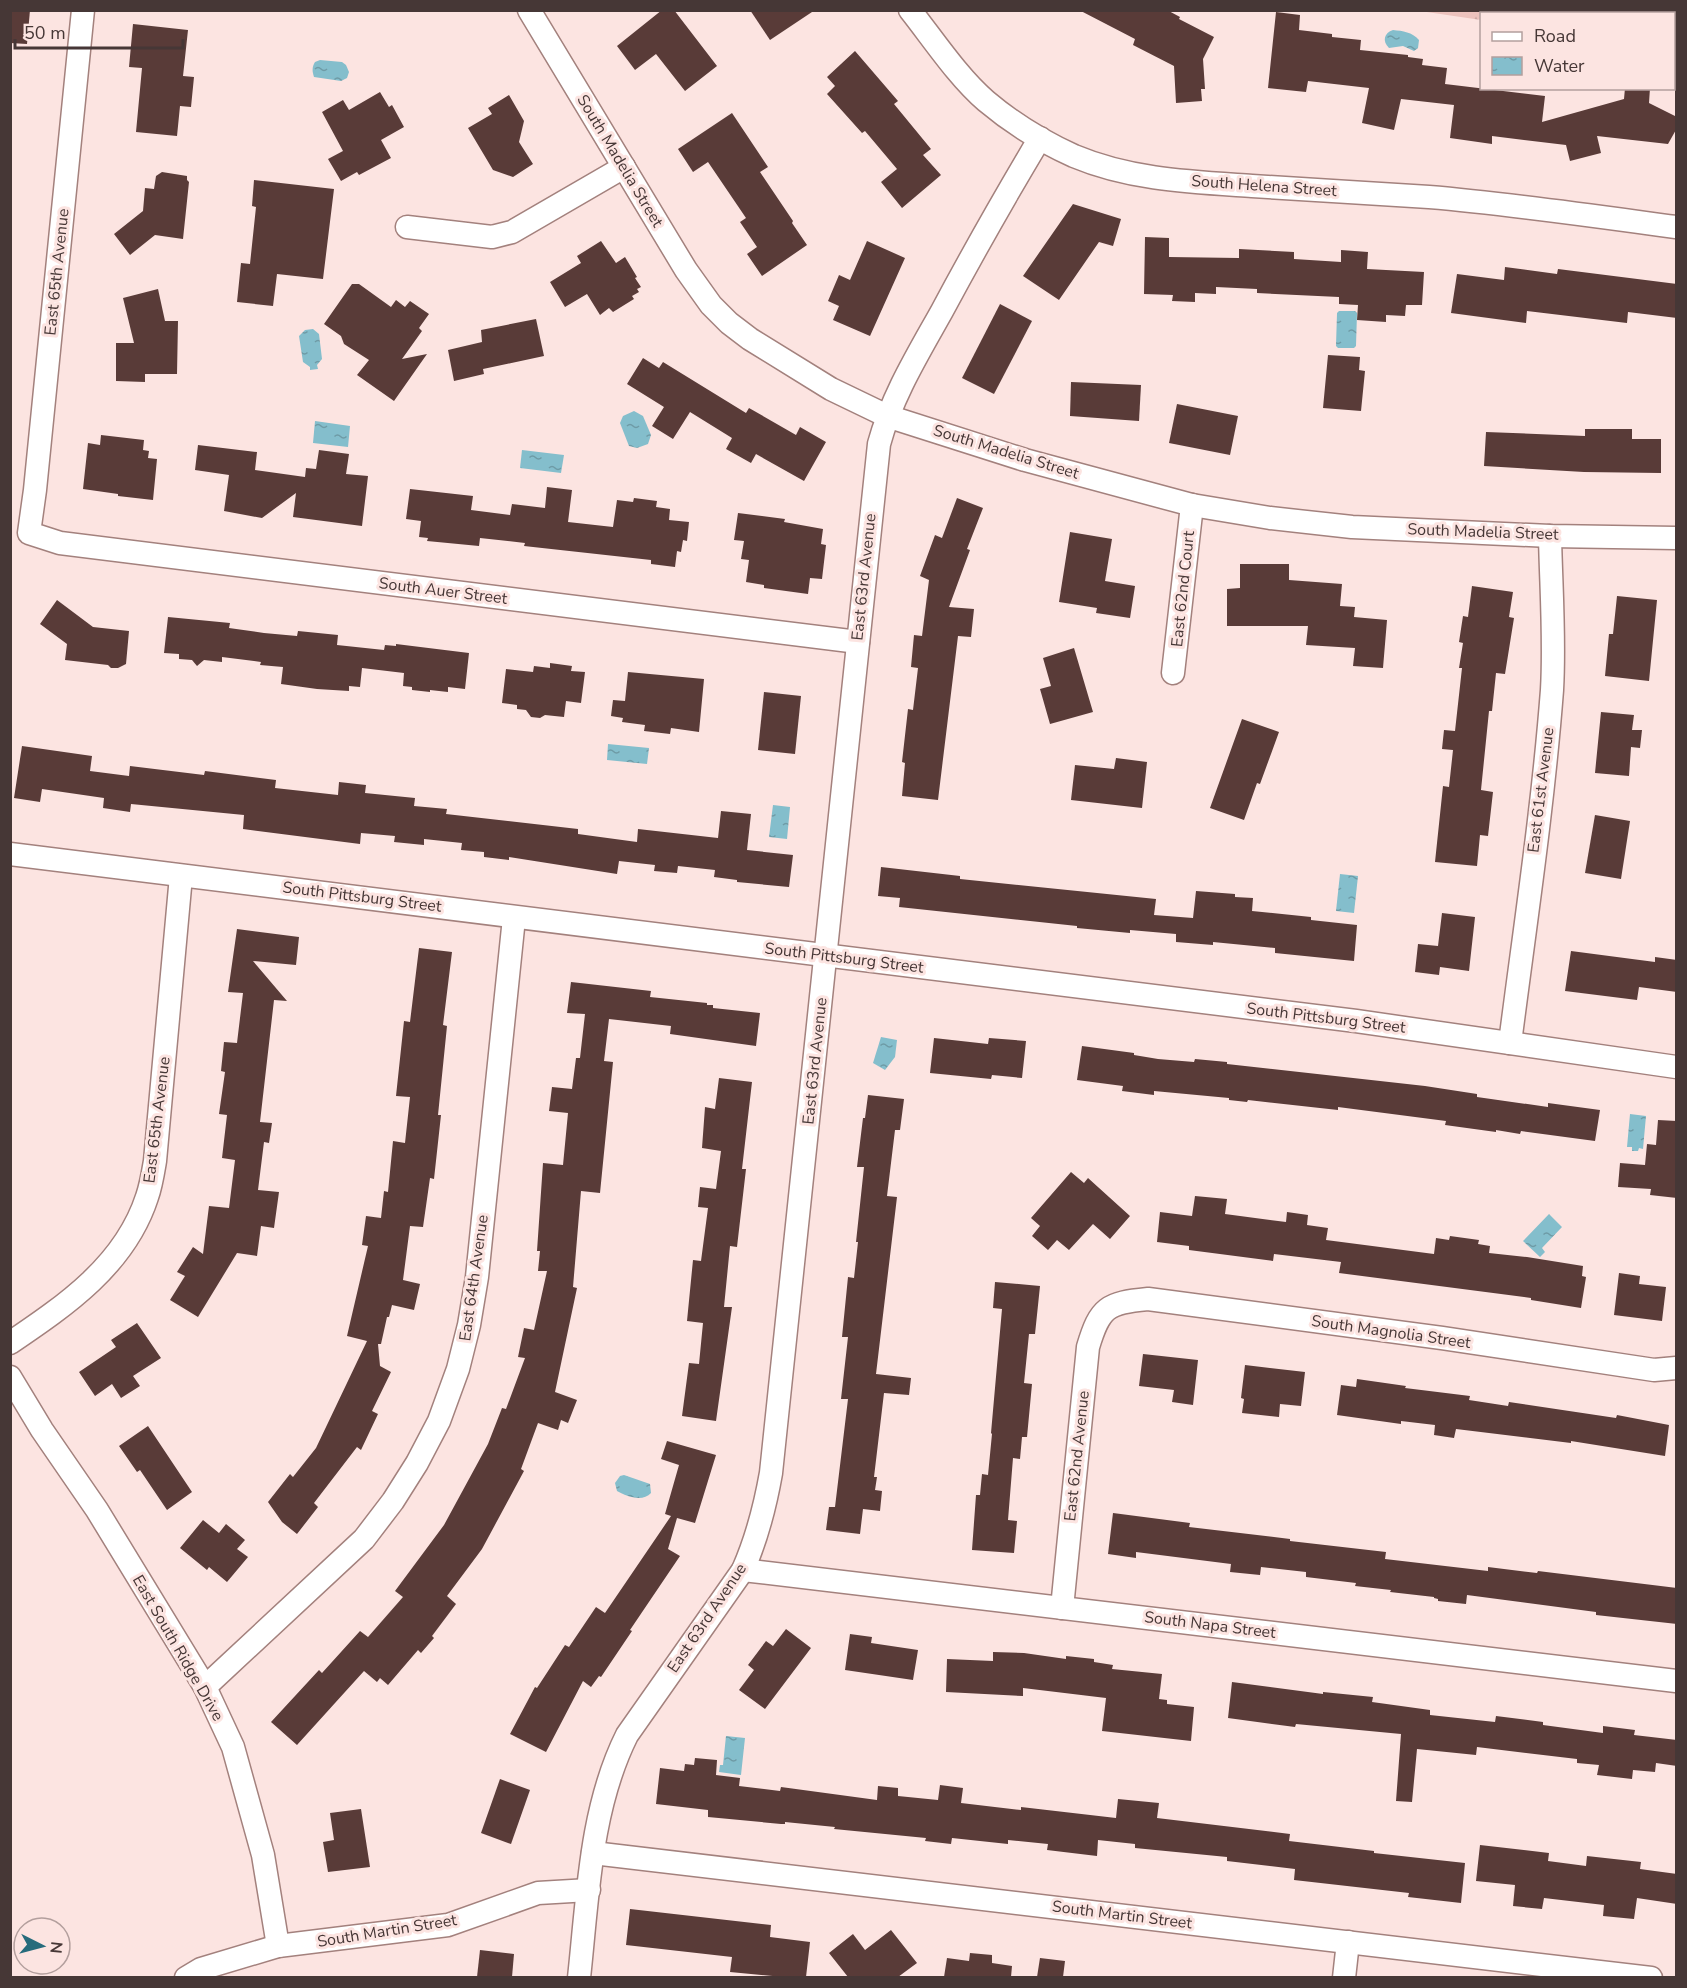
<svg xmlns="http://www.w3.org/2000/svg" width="1687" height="1988" font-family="'Nunito Sans',sans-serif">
	<defs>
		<pattern id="forest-firs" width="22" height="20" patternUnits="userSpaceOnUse" patternTransform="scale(1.5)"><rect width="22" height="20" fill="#ecc2bd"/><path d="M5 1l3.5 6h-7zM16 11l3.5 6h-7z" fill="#cca7a3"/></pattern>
		<pattern id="water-ripples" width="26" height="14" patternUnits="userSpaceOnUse" patternTransform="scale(1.5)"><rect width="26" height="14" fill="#84becc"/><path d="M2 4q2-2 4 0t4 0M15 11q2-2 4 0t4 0" fill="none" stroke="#6e9ba6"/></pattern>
	</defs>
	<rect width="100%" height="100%" fill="#fce4e1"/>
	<path fill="url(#forest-firs)" d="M1420,11h256v37h-2v-34h-192l-1,6z"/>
	<g fill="url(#water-ripples)">
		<path d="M1393,30c10,1 19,2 26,10l-1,8 -4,3 -11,-5 -14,2c-7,-7 -5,-15 4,-18z"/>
		<path d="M320,60l22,2 4,3 3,7 -2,6 -6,3 -27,-4c-2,-6 -2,-10 1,-15z"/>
		<path d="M1339,311h16l2,2 -1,33 -2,2h-16l-2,-2 1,-33z"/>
		<path d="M313,329l6,5 3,25 -5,6 1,4 -8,1v-3l-7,-5 -4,-26 6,-6z"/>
		<path d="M634,411l9,5 8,19 -3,9 -11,4 -8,-2 -9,-23 3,-7z"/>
		<path d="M315,421l35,5 -2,21 -35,-4z"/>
		<path d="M522,450l42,5 -3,18 -41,-5z"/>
		<path d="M608,744l41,4 -2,16 -40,-4z"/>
		<path d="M773,805l17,2 -3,32 -18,-2z"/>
		<path d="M1340,874l18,2 -4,37 -18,-2z"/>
		<path d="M881,1037l16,3 -2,17 -10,13 -12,-7z"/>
		<path d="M1630,1114l16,2 -3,33 -4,-1 -1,3h-6v-4h-5z"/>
		<path d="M1549,1214l13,13 -20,21 3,4 -5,5 -17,-16z"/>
		<path d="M624,1475l26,9 1,9c-8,9 -24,4 -34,-2l-2,-8 5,-7z"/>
		<path d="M726,1736l19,2 -4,37 -22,-3 1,-7h3z"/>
	</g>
	<g fill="#593b38">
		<path d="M10,10h20l-3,34 -17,-1z"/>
		<path d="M662,10h12l43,56 -32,25 -29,-37 -21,16 -18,-24z"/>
		<path d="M750,10h65l-45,30z"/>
		<path d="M1079,10h88l13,7 -1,2 35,18 -11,22 2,30h-4l1,12 -26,2 -2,-37 -41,-21 2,-6z"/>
		<path d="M1276,12l24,3 -1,15 33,4v3l29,3 -1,10 48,5v2l15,2 -1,6 25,3 -2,16 100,12 -3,26 82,-23 1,-11h25l-1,15 28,14v11l-9,16 -71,-8 4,17 -31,8 -4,-16 -74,-9v8l-42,-6 4,-33 -53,-6 -7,31 -32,-7 7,-35 -61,-7 -2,11 -38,-4z"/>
		<path d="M133,24l55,6 -5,46 11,1 -3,30 -11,-1 -3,30 -41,-4 6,-64 -13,-1z"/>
		<path d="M855,51l43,50 -4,3 37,45 -8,6 18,20 -39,33 -21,-26 16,-13 -32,-38 -3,2 -35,-39 8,-8 -8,-9z"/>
		<path d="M380,92l9,15 3,-2 12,22 -23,13 10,18 -32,17 -2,-3 -16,9 -13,-22 15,-8 -21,-39 21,-12 6,10z"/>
		<path d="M509,95l15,26 -5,21 14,22 -20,13 -20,-7 -25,-42 24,-14 -4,-6z"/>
		<path d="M732,113l36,54 -8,5 33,49 -1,2 15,22 -45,31 -15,-22 10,-7 -17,-25 6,-4 -38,-56 -15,10 -15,-23z"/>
		<path d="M162,172l25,4v4l2,2 -6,57 -28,-4 -25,20 -16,-21 29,-23 2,-23 9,1 2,-13z"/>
		<path d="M254,180l80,9 -11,90 -46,-5 -4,32 -36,-4 4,-39 9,1 6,-57 -4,-1z"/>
		<path d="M1073,204l48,15 -8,27 -14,-4 -40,58 -36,-24z"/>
		<path d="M1145,237l24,1v19l70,1v-9l55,3v7l47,3v-12l27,2 -1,17 57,3 -2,33h-16l-1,11 -19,-1v7l-29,-2 1,-15 -19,-1v-7l-82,-4v-4l-41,-2v7l-21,-1v9l-23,-1 1,-6 -29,-1z"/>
		<path d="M601,241l15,22 9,-6 12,20 -2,1 6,9 -4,2 2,3 -7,4 2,3 -21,13 -4,-4 -9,7 -13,-21 -22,13 -15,-25 31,-19 -4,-7z"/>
		<path d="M867,241l38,17 -35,78 -37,-16 6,-14 -11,-5 11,-26 11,5z"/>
		<path d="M1505,267l52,7 1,-5 119,15v34l-49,-6 -1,11 -100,-12 -1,12 -75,-10 6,-39 47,6z"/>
		<path d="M352,284h7l32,23 5,-7 9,7 5,-6 19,13 -10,14 3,3 -20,28 25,-5 -33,47 -37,-26 12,-15 -25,-16 -3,-8 -17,-12z"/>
		<path d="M158,289l7,32h13l-1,53h-32v8l-29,-1v-38h18l-11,-45z"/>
		<path d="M1000,304l32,17 -38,73 -32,-16z"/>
		<path d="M536,319l8,37 -61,13 1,5 -30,7 -6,-31 34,-8 -1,-12z"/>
		<path d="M1328,355l32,2 -1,13 6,1 -4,40 -38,-3z"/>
		<path d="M643,358l16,10 4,-6 83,51 3,-5 47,27 4,-8 26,15 -22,39 -48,-27 -5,9 -25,-14 6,-11 -42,-26 -17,27 -21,-13 12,-19 -37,-23z"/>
		<path d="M1071,382l70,3 -2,36 -69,-5z"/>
		<path d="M1177,404l61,12 -8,39 -61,-12z"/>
		<path d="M1585,429h47v10h29v34l-77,-1 -100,-6 2,-34 99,4z"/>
		<path d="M101,435l43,5 -1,10 6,1 -1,7 9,1 -4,41 -35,-4v-2l-35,-5 5,-46 12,2z"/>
		<path d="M198,445l59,7 -2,18 50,7 1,-9 10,1 3,-19 30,4 -3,20 22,2 -6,50 -69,-9 3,-24 -34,25 -38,-7 5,-36 -34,-5z"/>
		<path d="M547,487l25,3 -4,32 45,5 4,-27 16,2 1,-4 23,3 -1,6 14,2 -1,11 20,2 -2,19 -4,-1 -2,12 -4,-1 -2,16 -24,-3v-4l-127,-14 1,-3 -45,-5 -1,8 -52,-5 1,-3 -9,-1 2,-16 -15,-2 4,-30 63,7 -2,14 39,5 2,-11 33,4z"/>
		<path d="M957,498l26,10 -16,41 3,1 -21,57 25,2 -3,28 -13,-1 -20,164 -36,-4 3,-33 -3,-1 6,-53 5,1 5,-42 -7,-1 3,-32 8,1 7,-56 -9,-4 15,-41 7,3z"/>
		<path d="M738,513l47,6 -1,3 39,7 -2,15 5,1 -4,34 -12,-1 -2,16 -44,-6v-3l-18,-3 3,-22 -8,-1 3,-18 -10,-1z"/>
		<path d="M1070,532l42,7 -7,42 30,5 -5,32 -34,-5 1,-5 -38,-6z"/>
		<path d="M1240,564h49v16l53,4 -2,22 15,1 -1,10 33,3 -4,48 -30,-2 2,-18 -49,-3 2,-19h-81v-37l13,-1z"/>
		<path d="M1472,586l41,6 -4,25 5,1 -9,56 -9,-1 -4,38h-3l-8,79 12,2 -5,44 -8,-1 -3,31 -42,-4 8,-76 6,1 4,-37 -11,-1 2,-19 11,1 7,-63h-3l4,-25 -4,-1 4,-26 5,1z"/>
		<path d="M1617,596l40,4 -8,81 -44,-5 4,-42h4z"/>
		<path d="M57,600l36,27 36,4 -3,33 -8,4h-7l-3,-3 -43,-5 2,-16 -27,-20z"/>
		<path d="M168,617l62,6 -1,5 35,5 33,3 1,-5 40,4 -1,10 47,5 1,-5 11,1v-2l73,9 -4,36 -17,-2v5l-18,-2v2l-18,-2v-3l-9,-1 1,-13 -42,-5 -2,19 -11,-1v5l-32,-2 -36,-5 2,-17 -23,-2 1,-3 -39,-5v5l-18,-2 -7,6 -5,-6 -13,-1v-5l-15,-1z"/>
		<path d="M1074,648l19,64 -43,12 -10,-35 11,-3 -8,-28z"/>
		<path d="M550,663l22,3 -1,5 14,1 -4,31 -15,-2 -2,16 -19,-2 -5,3 -9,-1 -5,-7 -9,-1v-4l-15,-2 4,-34 27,3 1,-6 16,2z"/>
		<path d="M628,672l76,7 -5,53 -28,-4 -1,6 -26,-3 1,-6 -23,-3 1,-4 -12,-2 2,-16 12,1z"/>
		<path d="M764,692l37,4 -6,58 -37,-4z"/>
		<path d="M1601,712l33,3 -2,15h10l-2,18 -9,-1 -2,29 -34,-3z"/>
		<path d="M1242,719l37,13 -19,52 -3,-1 -13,37 -34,-12z"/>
		<path d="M22,746l70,10 -2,15 39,5 1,-10 74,9 1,-4 71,9 -1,8 63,7 1,-13 27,3 -1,8 50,5 -1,8 33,3 -1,5 132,15v5l59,8 1,-13 80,9 3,-27 30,3 -4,36 46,5 -4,32 -52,-5v-2l-23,-3 1,-7 -37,-4 -1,7 -23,-2 1,-6 -36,-4 -2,13 -108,-17v3l-25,-3v-5l-23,-2 1,-7 -38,-4v6l-30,-3 1,-6 -34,-3 -1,11 -117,-15 1,-14 -113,-11 -1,8 -27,-4 1,-10 -62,-9 -2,13 -26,-4z"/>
		<path d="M1116,758l31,4 -5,46 -71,-8 4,-35 39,4z"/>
		<path d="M1595,815l35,6 -9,58 -36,-6z"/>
		<path d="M881,867l79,9v3l196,20 -2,16 39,3 3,-27 39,3v3l18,1 -1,13 59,6v3l46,5 -3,36 -79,-8v-5l-62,-6v3l-37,-3v-8l-46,-4v3l-53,-5v-2l-178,-19 1,-9 -22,-2z"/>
		<path d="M1442,913l33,4 -6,54 -29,-4 -1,8 -24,-3 3,-28 20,2z"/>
		<path d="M237,929l62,8 -3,28 -43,-4 34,40 -13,-1 -14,122 12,1 -3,20 -5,-1 -6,48 21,2 -5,36 -13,-2 -4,30 -20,-3 -39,64 -28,-17 15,-24 -8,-4 16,-25 10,7 6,-48 20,2 6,-48 -13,-2 5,-43 -8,-1 6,-42 -4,-1 3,-29 13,1 6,-50 -15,-1z"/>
		<path d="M419,948l33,4 -9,73 4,1 -9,89h3l-7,64 -4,-1 -7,49 -13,-1 -7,54 17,4 -6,26 -22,-5 -3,12h-2l-6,27h-3l2,22 11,6 -19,39 6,3 -17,36 -4,-3 -43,56 4,4 -21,27 -15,-12 -14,-20 22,-28 3,3 23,-29 51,-107 -20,-5 21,-90 -6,-1 4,-29 15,2 3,-27 4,1 5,-51 12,2 5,-46 -14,-1 8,-75 6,1z"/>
		<path d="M1571,951l84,11v-5l22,3v32l-38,-5 -2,13 -72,-9z"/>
		<path d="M571,982l80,9 -1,6 57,6v2h6v3l47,5 -4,33 -86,-12 1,-8 -62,-7 -5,42 9,1 -13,131 -19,-2 -8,96 4,1 -22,104 22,8 -9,23 -7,-3 -3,10 -20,-7 -17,46 3,2 -42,78 -35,47 9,8 -24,32 2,2 -13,15 -3,-3 -30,35 -8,-7 -3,4 -13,-11 -67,74 -26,-23 48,-52 3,3 38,-42 8,6 35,-40 -8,-6 49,-66 44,-81 14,-36 4,1 19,-51 -7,-1 6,-29 10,2 13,-59h-9l2,-20h-3l6,-88 20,2 5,-52 -19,-2 3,-24 20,2 4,-31h4l5,-44 -18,-1z"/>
		<path d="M934,1038l54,6 1,-6 37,3 -4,37 -30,-3 -1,4 -61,-6z"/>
		<path d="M1082,1046l52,7v2l24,4 36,3 1,-3 32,3v2l198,22 52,8v3l71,10v-4l52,7 -5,31 -74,-10 -1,3 -24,-4v2l-51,-7 1,-4 -108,-14v3l-90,-10 -1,2 -18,-2v-2l-75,-7v4l-32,-4 1,-5 -46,-6z"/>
		<path d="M719,1078l33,4 -10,87h4l-9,78 -7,-1 -6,61h8l-16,114 -34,-5 7,-53 10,1 4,-41 -16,-2 6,-61 8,1 7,-53 -10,-1 2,-20 16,2 5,-38 -19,-3 3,-41 10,2z"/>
		<path d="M868,1095l36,4 -4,31h-5l-8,66 10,1 -21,177 35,4 -2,17 -25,-2 -10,84h3l-2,13 7,1 -2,20 -17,-2 -3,25 -34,-4 3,-23h6l13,-108h-7l7,-62h-6l6,-60 6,1 4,-36h-2l8,-75h-7l6,-49h2z"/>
		<path d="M1658,1120l19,1v77l-27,-3 1,-6 -33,-2 2,-24 25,2 2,-21 9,1z"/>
		<path d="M1071,1172l13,11 4,-5 42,38 -20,23 -17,-15 -24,26 -12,-10 -9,10 -16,-14 8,-10 -9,-8z"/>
		<path d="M1195,1196l32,3 -2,15 61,8 1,-10 21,3 -1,10 21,3 -2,12 108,14 2,-16 13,2 1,-4 29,4 -1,4 12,2 -1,7 38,4 56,9 -1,10 4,1 -5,31 -50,-8v-2l-192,-25 2,-11 -67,-8 -1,7 -84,-11v-4l-32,-4 3,-30 32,4z"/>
		<path d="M1619,1273l21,3 -1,8 27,3 -4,34 -48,-6z"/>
		<path d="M995,1282l45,4 -5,48h-6l-5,49 8,1 -5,53h-5l-2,22 -7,-1 -5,62 9,1 -3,32 -42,-3 4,-55h4l2,-21 6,1 4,-41 -1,-1 11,-124 -9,-1z"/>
		<path d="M137,1323l24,35 -28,18 7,10 -19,12 -9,-14 -17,12 -16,-24 37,-25 -5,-7z"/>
		<path d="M1143,1354l55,6 -5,45 -21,-3 2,-12 -35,-4z"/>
		<path d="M1245,1365l60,7 -4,34 -21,-2 -1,13 -37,-4 2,-14 -3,-1z"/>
		<path d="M1357,1379l49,7 -1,2 65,8 -1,4 39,6 1,-4 107,16 1,-3 52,10 -4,31 -94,-15v2l-115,-14 -2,9 -20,-3 1,-10 -34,-4v3l-64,-9 4,-30 15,2z"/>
		<path d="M148,1426l44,66 -25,18 -27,-40 -3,2 -18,-26z"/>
		<path d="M667,1441l49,14 -21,68 -18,-5 -9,31 12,7 -50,74 2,1 -31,46 -2,-1 -8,11 -8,-6 -37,71 -36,-18 25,-47 2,1 28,-43 4,2 27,-40 9,6 66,-97 -6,-2 14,-49 -18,-6z"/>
		<path d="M1113,1513l77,10 -1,4 101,12v2l96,11 -1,7 103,12v-4l49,6 1,-2 139,17v36l-81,-9v-3l-129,-17 -1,9 -28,-3v-2l-4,-1v-1l-44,-5 1,-2 -36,-4 1,-3 -50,-6v-5l-45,-5 -1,8 -30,-3 1,-8 -95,-12v6l-28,-4z"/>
		<path d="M203,1520l16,13 7,-9 19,16 -8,9 11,8 -21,25 -18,-15 -2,3 -27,-22z"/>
		<path d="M786,1629l25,19 -46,61 -26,-19 15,-20 -6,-5 18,-24 7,5z"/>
		<path d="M850,1634l22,3 -1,6 47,7 -5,30 -68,-10z"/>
		<path d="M993,1652l31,1 42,6v-3l28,3v3l19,3 -1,4 50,5 -3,25 8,1v4l27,3 -3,34 -89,-10 4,-33 -83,-10v8l-77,-4 1,-33 46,2z"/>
		<path d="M1232,1682l91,12v-2l50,5 -1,5 58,8v5l65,7 1,-6 47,6v3l60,8v-7l32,4 -1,5 43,5v26l-21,-3 -1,9 -22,-2 -1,9 -35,-4 2,-10 -22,-2v-4l-100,-12 -1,8 -59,-6 -5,53 -16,-1 5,-67 -105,-10 -1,3 -67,-9z"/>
		<path d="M695,1758l22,2 -1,15 24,3 -1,8 41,5 1,-4 96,13 1,-14 20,2v8l40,4 2,-15 23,3 -2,15 60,7v-3l95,11 2,-19 41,4 -2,15 133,16 -1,7 85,10v2l91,10 -4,40 -53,-6 1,-4 -115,-13 1,-11 -68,-8v-4l-92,-9v-4l-37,-4 -1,16 -50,-6 1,-6 -40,-4v4l-56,-6 -1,6 -26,-3 1,-3 -92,-9 1,-2 -50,-5v2h-4l-73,-7v-7l-52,-6 4,-36 24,3 1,-7 9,1z"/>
		<path d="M500,1779l30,11 -19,54 -30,-11z"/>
		<path d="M361,1809l9,58 -42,5 -5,-30 11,-2 -4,-27z"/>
		<path d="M1480,1845l69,8 -1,8 38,5 1,-10 54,6 -1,7 37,5v30l-40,-6 -3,21 -31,-3 1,-11 -60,-7 -2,11 -29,-3 2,-21 -39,-4z"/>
		<path d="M630,1909l141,16 -1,12 40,5 -4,35h-23l-53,-5 2,-15 -106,-12z"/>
		<path d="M891,1930l26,33 -19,14h-50l-19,-24 24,-19 12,16z"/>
		<path d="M480,1950l34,4 -2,23h-35z"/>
		<path d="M970,1953l22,2v8l20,3 -1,11h-67l3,-19 22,3z"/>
		<path d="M1040,1958l25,3 -2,16h-26z"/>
	</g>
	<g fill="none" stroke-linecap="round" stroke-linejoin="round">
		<g stroke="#a3817d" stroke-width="25">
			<g id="street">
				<path d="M83,10l-48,480 -6,43 31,10 798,99"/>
				<path d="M529,10l157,260 25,35 18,18 21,16 81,50 56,27 138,44 167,45 78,13 82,9 198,9 126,2"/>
				<path d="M910,10c23,29 48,67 76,91 26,22 57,41 88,55 57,24 118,26 178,30 59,4 118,7 177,11 83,7 165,19 247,30"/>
				<path d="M407,227l85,10 20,-5 112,-65"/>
				<path d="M1173,673l19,-168"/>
				<path d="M10,854l1346,167 320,46"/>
				<path d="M1510,1043c15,-117 33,-235 42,-353 3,-51 -1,-103 -2,-154"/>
				<path d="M10,1343c56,-38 115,-78 137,-146 4,-11 6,-24 8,-36l26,-285"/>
				<path d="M10,1377l32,53 55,80 108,177 28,60 30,108 15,91"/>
				<path d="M743,1570l933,111"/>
				<path d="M1062,1608l26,-261c12,-40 19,-44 60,-48l294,39 212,32 22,-2"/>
				<path d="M205,1687l159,-148 29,-38 24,-38 22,-42 19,-52 11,-44 8,-48 37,-359"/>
				<path d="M593,1853l1058,125"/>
				<path d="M186,1978l15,-9 77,-23 170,-21 90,-32 51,-3"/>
				<path d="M579,1978c9,-82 11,-169 48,-243l116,-165c14,-32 22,-63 28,-97l108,-1029c13,-48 39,-90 63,-133 31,-58 64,-116 98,-173"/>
				<path d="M1344,1978l4,-36"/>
			</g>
		</g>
		<use href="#street" stroke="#fff" stroke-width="22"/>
	</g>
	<g text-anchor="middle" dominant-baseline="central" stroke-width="6" stroke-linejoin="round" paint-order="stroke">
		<g font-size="16" fill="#463736" stroke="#fce4e1">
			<text transform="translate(620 161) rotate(59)">South Madelia Street</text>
			<text transform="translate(1264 186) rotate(4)">South Helena Street</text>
			<text transform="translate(57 272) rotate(-84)">East 65th Avenue</text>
			<text transform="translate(1006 452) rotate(17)">South Madelia Street</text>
			<text transform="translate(1483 532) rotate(2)">South Madelia Street</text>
			<text transform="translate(864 577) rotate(-84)">East 63rd Avenue</text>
			<text transform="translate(1183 589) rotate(-84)">East 62nd Court</text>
			<text transform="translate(443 591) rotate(7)">South Auer Street</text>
			<text transform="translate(1541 790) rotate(-83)">East 61st Avenue</text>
			<text transform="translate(362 897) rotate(7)">South Pittsburg Street</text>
			<text transform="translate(844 958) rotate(7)">South Pittsburg Street</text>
			<text transform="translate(1326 1018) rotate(7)">South Pittsburg Street</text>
			<text transform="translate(815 1061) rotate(-84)">East 63rd Avenue</text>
			<text transform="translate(157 1120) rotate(-83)">East 65th Avenue</text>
			<text transform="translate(474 1278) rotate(-82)">East 64th Avenue</text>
			<text transform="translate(1391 1332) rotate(8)">South Magnolia Street</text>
			<text transform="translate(1077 1456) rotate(-84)">East 62nd Avenue</text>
			<text transform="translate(707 1618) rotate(-56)">East 63rd Avenue</text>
			<text transform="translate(1210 1625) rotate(7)">South Napa Street</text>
			<text transform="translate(178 1648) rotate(60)">East South Ridge Drive</text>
			<text transform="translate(1122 1915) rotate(7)">South Martin Street</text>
			<text transform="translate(387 1931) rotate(-9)">South Martin Street</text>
		</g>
	</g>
	<rect width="1687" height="1988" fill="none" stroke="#463736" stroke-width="24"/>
	<rect x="1480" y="12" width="195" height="78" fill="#fce4e1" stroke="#b39f9d" stroke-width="1.5"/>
	<rect x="1492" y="32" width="30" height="9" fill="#ffffff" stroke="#b39f9d" stroke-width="1.5"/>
	<text x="1534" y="42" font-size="18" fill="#463736">Road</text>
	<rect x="1492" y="57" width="30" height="18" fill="url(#water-ripples)" stroke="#b39f9d" stroke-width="1.5"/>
	<text x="1534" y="72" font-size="18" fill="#463736">Water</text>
	<g transform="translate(42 1946) rotate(96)"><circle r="28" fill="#fce4e1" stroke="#b39f9d" stroke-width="1.5"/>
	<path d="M0-4.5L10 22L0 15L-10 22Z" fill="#276c7c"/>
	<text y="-9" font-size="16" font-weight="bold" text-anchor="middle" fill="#463736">N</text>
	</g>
	<path d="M15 39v9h168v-9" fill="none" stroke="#463736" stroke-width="3"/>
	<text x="24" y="39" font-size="18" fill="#463736" stroke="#fce4e1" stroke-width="4.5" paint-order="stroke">50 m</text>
</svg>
